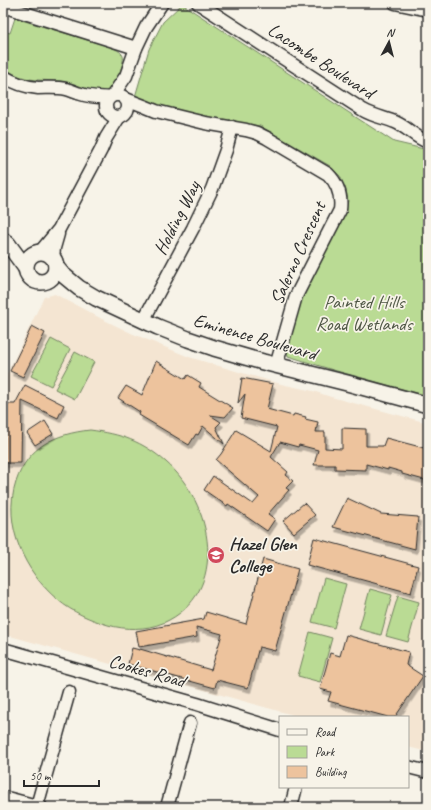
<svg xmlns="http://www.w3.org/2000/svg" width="431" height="810" font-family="Caveat,sans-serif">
	<defs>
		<filter id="shadow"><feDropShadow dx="2.5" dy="4.5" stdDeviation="0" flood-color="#0004"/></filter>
	</defs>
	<rect width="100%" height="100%" fill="#f7f3e8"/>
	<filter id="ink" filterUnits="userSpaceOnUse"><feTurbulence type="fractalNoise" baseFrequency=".025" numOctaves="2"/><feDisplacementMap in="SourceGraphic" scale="8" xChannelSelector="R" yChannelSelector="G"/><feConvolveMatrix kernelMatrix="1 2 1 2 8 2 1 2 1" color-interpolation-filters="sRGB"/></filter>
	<g filter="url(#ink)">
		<path fill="#f4e5d2" d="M55,294l47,25 29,14 58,24 50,15 42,12 32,7 18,6 97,26v329l-20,-5v-30h-108l-297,-83v-158l2,-96 2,-6 37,-77z"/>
		<g fill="#badb94" stroke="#728360">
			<path d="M182,4l212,138 34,8v246l-95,-26 -45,-14 -1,-5 14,-52 43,-83 4,-15 -2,-11 -6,-14 -10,-10 -70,-40 -47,-7 -51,-12 -27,-10 14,-48 14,-27z"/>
			<path d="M15,18l96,29c4,2 10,4 12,9 2,8 -9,33 -16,35 -11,4 -25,-5 -36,-8 -15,-4 -31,-1 -46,-5 -8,-2 -15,-6 -22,-11v-36l7,2z"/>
			<path d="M51,339l19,10 -19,37 -20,-10z"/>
			<path d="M75,352l19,10 -19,37 -20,-10z"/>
			<path d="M90,430c31,4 52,11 76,32 47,41 65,131 -3,161 -17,7 -38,7 -55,2 -17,-5 -36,-13 -50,-25 -33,-27 -56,-75 -42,-118 12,-36 39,-48 74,-52z"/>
			<path d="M324,578l22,6 -12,44 -22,-6z"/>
			<path d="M370,589l22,6 -11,40 -22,-6z"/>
			<path d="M398,596l21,6 -11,40 -22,-6z"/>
			<path d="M310,632l22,6 -12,44 -22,-6z"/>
		</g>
		<g fill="#edc39d" stroke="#2b2b2b" filter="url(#shadow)">
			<path d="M32,326l13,7 -22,44 -13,-6z"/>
			<path d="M156,361l29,18 3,-4 13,8 -2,4 34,21 -8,9 -15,-2 11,7 -5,5 8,17 -21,-18 -5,9 -2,-1 -7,11 -50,-30 1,-3 -22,-14 8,-12 16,9z"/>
			<path d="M242,378l31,6 -6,25 26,7 1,-2 12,3 -1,2 13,3 -2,10h9v16l17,1v-21l24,1v17h17l3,-8 42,11v32l-26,-7v-2l-14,-4v2l-22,-6v6l-31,-1v-4h-21l4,-15 -19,-5 -1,2 -18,-5 -9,15 17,15 -2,3 7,6 -7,7 3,2 -21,24 7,5 -8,12 -39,-27 -1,2 -23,-16 9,-14 40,28 6,-7 -43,-37 5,-6 15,-24 35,21 6,-24 -36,-9 4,-24 -7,9z"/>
			<path d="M25,385l39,20 -6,13 -36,-17 -1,62h-16l1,-59h9z"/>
			<path d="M45,421l8,13 -18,11 -8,-12z"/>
			<path d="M347,498l34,16 37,3 -3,32 -82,-22z"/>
			<path d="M304,503l11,12 -21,18 -11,-12z"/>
			<path d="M314,538l104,28 -7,27 -104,-28z"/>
			<path d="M263,559l35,10 -23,82 -16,-4 -11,41 -31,-8 -2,8 -87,-24 4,-16 8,2v-1l71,21 11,-36 -26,-7 1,10 -58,10 -3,-16 68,-12 2,-7 40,12z"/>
			<path d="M346,635l63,17 -3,13 17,11 -28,41h-7l-60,-16 3,-9 -11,-3 10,-36 10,3z"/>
		</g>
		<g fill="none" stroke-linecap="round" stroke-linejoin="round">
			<g stroke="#2b2b2b" stroke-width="15">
				<g id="minor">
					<path d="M198,3l165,107c10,6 22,8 32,12 12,5 21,16 33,20"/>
					<path d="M395,3l33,7"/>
					<path d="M12,9l124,39"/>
					<path d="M3,76c11,7 23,11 35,12 10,0 19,-1 28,1 5,1 10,4 15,5 9,3 19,3 28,4"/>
					<circle cx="117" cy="106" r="11"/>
					<path d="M113,95l13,-19 10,-28 10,-21 16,-24"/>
					<path d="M126,99l18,7 12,5 49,12 41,7 11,3 10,5 61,36c10,10 14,21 12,36l-44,86 -20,70"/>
					<path d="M40,252l19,-23 42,-79 5,-12 13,-21"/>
					<path d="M53,259l1,-11 4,-14"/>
					<path d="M143,321l50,-93 19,-39 14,-39 6,-23"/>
					<path d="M3,649l194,55 83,26"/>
					<path d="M408,767l20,5"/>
					<path d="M3,797l38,10"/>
					<path d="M37,806l32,-114"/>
					<path d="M167,807l23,-84"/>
					<path d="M291,807l5,-20"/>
				</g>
			</g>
			<g stroke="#2b2b2b" stroke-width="18">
				<g id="tertiary">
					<path d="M3,240l5,4 17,23"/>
					<circle cx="41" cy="267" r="15"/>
					<path d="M56,267l6,7 17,14 17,10 62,29 30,12 26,9 49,14 84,21 81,22"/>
				</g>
			</g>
			<use href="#minor" stroke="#f7f3e8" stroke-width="12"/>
			<use href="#tertiary" stroke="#f7f3e8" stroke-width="15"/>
		</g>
	</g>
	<defs>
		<g id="school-disc" transform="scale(0.9)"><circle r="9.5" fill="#d1495b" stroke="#f7f3e8"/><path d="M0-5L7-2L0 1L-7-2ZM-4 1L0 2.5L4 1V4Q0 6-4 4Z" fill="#fff"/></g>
	</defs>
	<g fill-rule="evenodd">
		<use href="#school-disc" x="216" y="555"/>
	</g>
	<g text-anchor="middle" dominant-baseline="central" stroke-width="3.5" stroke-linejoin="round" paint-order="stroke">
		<g font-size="19" fill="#2b2b2b" stroke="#f7f3e8">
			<text transform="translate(321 61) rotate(33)">Lacombe Boulevard</text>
			<text transform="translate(177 218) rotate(-63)">Holding Way</text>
			<text transform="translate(298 253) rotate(-66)">Salerno Crescent</text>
			<text transform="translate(255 337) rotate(16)">Eminence Boulevard</text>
			<text transform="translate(147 671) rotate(16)">Cookes Road</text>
		</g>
		<g font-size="19" fill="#4f5745" stroke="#f7f3e8">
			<text x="364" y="302">Painted Hills<tspan x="364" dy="22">Road Wetlands</tspan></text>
		</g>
		<g font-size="19" font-weight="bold" fill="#2b2b2b" stroke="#f7f3e8" text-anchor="start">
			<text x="229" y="544">Hazel Glen<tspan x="229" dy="22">College</tspan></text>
		</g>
	</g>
	<rect width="431" height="810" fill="none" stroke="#f7f3e8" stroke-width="16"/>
	<rect x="8" y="8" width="415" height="794" fill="none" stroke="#2b2b2b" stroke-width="1.5" filter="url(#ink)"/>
	<rect x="279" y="716" width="130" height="72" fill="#f7f3e8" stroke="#a5a39c"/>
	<rect x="287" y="729" width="20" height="6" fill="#f7f3e8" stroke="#a5a39c"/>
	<text x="315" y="736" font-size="12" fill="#2b2b2b">Road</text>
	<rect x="287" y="746" width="20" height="12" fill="#badb94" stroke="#a5a39c"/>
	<text x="315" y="756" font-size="12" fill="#2b2b2b">Park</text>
	<rect x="287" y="766" width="20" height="12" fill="#edc39d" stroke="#a5a39c"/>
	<text x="315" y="776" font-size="12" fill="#2b2b2b">Building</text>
	<g transform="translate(389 42) rotate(7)" stroke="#f7f3e8" stroke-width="3" paint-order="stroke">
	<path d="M0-3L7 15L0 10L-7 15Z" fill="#2b2b2b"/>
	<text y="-6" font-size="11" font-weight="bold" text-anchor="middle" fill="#2b2b2b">N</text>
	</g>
	<path d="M24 780v6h75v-6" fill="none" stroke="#2b2b2b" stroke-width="2"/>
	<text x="30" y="780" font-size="12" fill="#2b2b2b" stroke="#f7f3e8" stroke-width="3" paint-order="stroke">50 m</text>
</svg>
